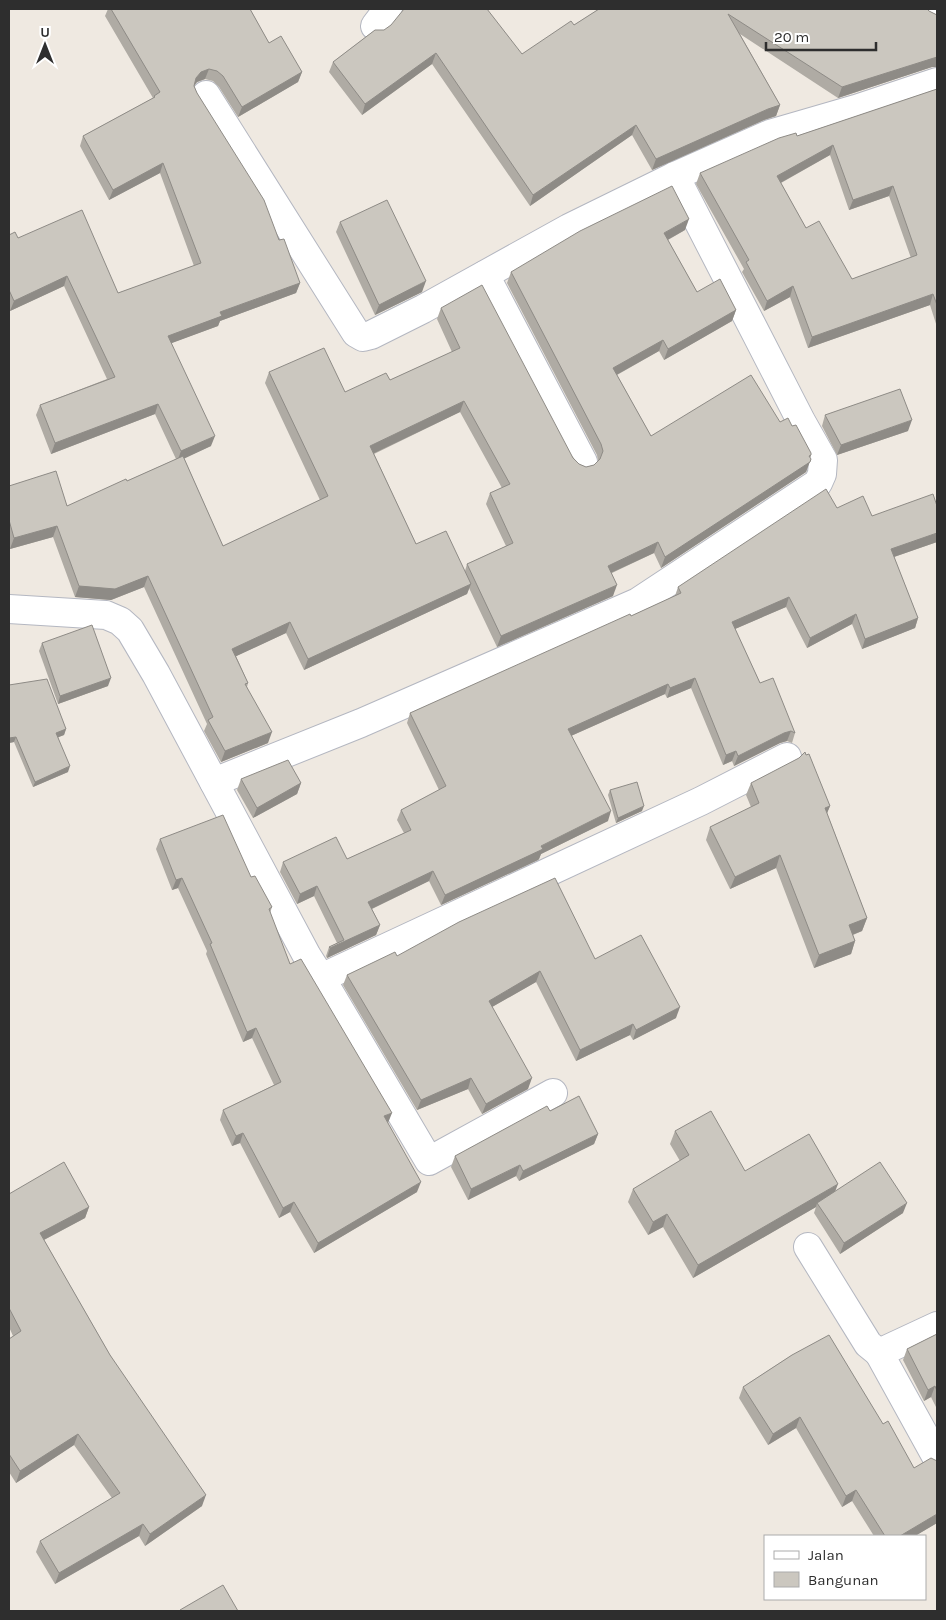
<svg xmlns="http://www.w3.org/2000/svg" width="946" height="1620" font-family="Karla,sans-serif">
	<rect width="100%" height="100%" fill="#efe9e1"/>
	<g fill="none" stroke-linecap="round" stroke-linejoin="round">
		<g stroke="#b4b7c1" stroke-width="30">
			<g id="street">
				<path d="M934,9l3,2"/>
				<path d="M375,26l13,-17"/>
				<path d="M206,95l150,238 7,4 8,-2 52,-26 146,-81 106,-52 95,-42 86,-25 81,-27"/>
				<path d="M485,275l98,187"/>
				<path d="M9,609l97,6 14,6 10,9 26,44 151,282 14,22 380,-177 86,-44"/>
				<path d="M214,782l147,-59 277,-121 180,-119 4,-9 1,-14 -22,-39 -126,-245"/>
				<path d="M321,978l108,183 124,-68"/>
				<path d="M808,1247l60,97 11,9 58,-27"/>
				<path d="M879,1353l58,105"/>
			</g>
		</g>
		<use href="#street" stroke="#fff" stroke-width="28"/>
	</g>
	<g fill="#afaba4" fill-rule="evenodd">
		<path d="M108,9h142l19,34 33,29 -4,10 -60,35 -19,-30 -6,-6 -8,-2 -8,3 -3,4 3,7 82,147 21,43 -4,10 -76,28 -2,5 -47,17 40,103 -27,12 39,88 97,-46 -55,-117 4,-11 76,20 45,-12 62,-28 -15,-33 4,-11 138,156 7,3 8,-2 4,-4 -1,-6 -90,-172 4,-11 174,-42 -17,10 29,52 39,18 -4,11 -68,39 -5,-9 -42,24 34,61 129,-14 12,4 19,29 -5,17 -145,96 -7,-15 -42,20 1,23 -116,51 -28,-59 -2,6 -163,76 -18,-37 -50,23 12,27 -1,4 21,56 -47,19 -17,-31 3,-7 -63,-137 -33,13 -36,-3 -22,-60 -43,12 -1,-5v-58l58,20 60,-25 49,-22 -21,-45 -104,40 -15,-39 4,-10 67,-26 -43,-93 -54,25 -1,-3v-73l9,3 100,55 76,-27 -34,-93 -51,27 -29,-54 3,-10 70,-38 -48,-82zM460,412l42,76 -12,5 -4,11 20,42 -39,18 -2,7 -49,-27 -42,-90z"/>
		<path d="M599,9l330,2 8,4v52h-5l-94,31 -98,-64 40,71 -4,11 -12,4 -112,50 -20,-35 -102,71 -98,-142 -70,51 -33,-43 4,-10 42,-32 147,24 52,-29z"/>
		<path d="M937,89v238l-7,-22 -122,43 -18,-51 -26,14 -22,-39 2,-3 -48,-85 4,-11 97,-37zM830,155l19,55 40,-14 22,62 -59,21 -46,-51 -25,-45z"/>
		<path d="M340,222l82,70 -47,23 -39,-83z"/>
		<path d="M825,415l83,16 -71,24 -15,-29z"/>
		<path d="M937,506v36l-43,15 24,61 -3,10 -53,21 -10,-25 -45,24 -21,-41 -51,22 25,54 35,50 -3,10 -5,-2 -7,2 -46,23 -2,-5 -9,4 -32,-77 -24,10 -2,-4 -94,42 37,85 -67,33 -2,5 -1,1 -97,45 -12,-24 -57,28 8,16 -4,10 -49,23 -1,-2 3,-9 8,-4 -23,-47 -17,8 -17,-32 3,-10 64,-3 57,-26 -7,-13 4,-10 38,-20 -32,-67 3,-10 221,-97 44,-20 3,-9 159,-79 35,8z"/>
		<path d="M42,643l66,43 -50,18 -19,-53z"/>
		<path d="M9,685l57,44 -2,6 -6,2 10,35 -35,15 -19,-45 -5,1z"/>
		<path d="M241,779l60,4 -4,11 -44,24 -16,-28z"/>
		<path d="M751,783l79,23 -3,7 40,105 -5,13 -9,4 2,6 -4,13 -37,14 -38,-100 -46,21 -24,-49 4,-13 41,-20 -5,-12z"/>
		<path d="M610,790l32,21 -26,12 -8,-28z"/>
		<path d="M160,839l91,38 21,30 -2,6 20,51 98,159 29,69 -103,61 -24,-41 -11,6 -39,-75 -8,3 -12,-26 3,-10 51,-25 -22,-47 -9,4 -37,-88 1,-3 -29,-63 -6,2 -16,-41z"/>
		<path d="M397,956l198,3 81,59 -43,22 -3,-5 -54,26 -40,-79 -44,25 36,82 -46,25 -14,-25 -51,21 -74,-125 4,-10z"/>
		<path d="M550,1111l48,23 -4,10 -75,37 -3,-5 -48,24 -17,-33 4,-11z"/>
		<path d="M675,1131l70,40 90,20 68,22 -63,41 -26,-41 2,-6 -123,71 -30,-51 -15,8 -20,-33 5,-13 47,-28 -10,-17z"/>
		<path d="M9,1194l80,13 -4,11 -41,22 66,115 92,151 -57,40 -6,-10 -84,48 -19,-32 4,-11 72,-43 -38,-53 -58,38 -7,-11v-133l4,-3 -4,-9z"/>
		<path d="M937,1334v75l-6,-12 -7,4 -21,-41 4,-11z"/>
		<path d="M792,1355l145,168 -22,13h-41l-22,-35 -10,6 -46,-79 -28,17 -29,-47 4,-11z"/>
	</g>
	<g fill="#8e8b86">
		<path d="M436,53l-4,11 -70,51 3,-11z"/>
		<path d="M937,57v10h-5l-94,31 4,-11z"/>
		<path d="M209,69l-4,10 -8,3 -5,6 4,-10 5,-6z"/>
		<path d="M302,72l-4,10 -60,35 4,-10z"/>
		<path d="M780,105l-4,11 -12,4 -112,50 4,-11 112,-50z"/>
		<path d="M636,125l-4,10 -102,71 3,-11z"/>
		<path d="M833,145l-3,10 -57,32 4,-11z"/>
		<path d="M163,163l-3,10 -51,27 4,-10z"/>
		<path d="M893,186l-4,10 -40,14 4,-10z"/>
		<path d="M689,219l-4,11 -25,14 4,-11z"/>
		<path d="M67,276l-3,10 -54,25 4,-10z"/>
		<path d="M426,281l-4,11 -47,23 4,-10z"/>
		<path d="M300,283l-4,10 -76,28 -2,5 -54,20 4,-10 52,-24z"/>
		<path d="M793,286l-3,11 -26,14 3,-10z"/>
		<path d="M933,294l-3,11 -122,43 4,-11z"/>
		<path d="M736,310l-4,11 -68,39 4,-11z"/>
		<path d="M663,340l-4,11 -50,28 4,-11z"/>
		<path d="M464,401l-4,11 -94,45 4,-11z"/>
		<path d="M158,404l-3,10 -104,40 4,-11z"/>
		<path d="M912,420l-4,11 -71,24 4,-10z"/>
		<path d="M215,436l-4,10 -34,16 4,-11z"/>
		<path d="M811,455l-3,7 3,-3 -5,13 -145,96 4,-11z"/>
		<path d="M57,526l-4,11 -43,12 4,-11z"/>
		<path d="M937,533v9l-49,17 3,-10z"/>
		<path d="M658,542l-4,11 -50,23 4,-10z"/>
		<path d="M148,576l-4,11 -33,13 -36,-3 4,-11z"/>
		<path d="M471,584l-4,10 -163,76 4,-11z"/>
		<path d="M617,585l-4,11 -116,51 4,-11z"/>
		<path d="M789,597l-3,10 -58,25 4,-10z"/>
		<path d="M856,614l-4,10 -45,24 3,-10z"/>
		<path d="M918,618l-3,10 -53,21 3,-10z"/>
		<path d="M290,622l-4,11 -58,27 4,-11z"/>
		<path d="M111,678l-3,8 -50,18 2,-8z"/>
		<path d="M695,678l-4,10 -24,10 3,-10z"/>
		<path d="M668,684l-3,10 -101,45 4,-10z"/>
		<path d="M66,729l-2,6 -10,4 2,-6z"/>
		<path d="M791,731l-4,10 -7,2 -46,23 4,-10 46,-23z"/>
		<path d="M272,732l-4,11 -47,19 4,-11z"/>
		<path d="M16,737l-2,5 -5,1v-5z"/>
		<path d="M736,751l-4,10 -9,4 3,-10z"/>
		<path d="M70,766l-2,6 -35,15 2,-5z"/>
		<path d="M301,783l-4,11 -44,24 4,-10z"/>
		<path d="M644,806l-2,5 -26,12 2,-5z"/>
		<path d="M830,806l-5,12v-10z"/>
		<path d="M611,811l-3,10 -67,33 -2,5 -1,1 -97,45 4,-10z"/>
		<path d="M780,855l-4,13 -46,21 5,-12z"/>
		<path d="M433,871l-4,10 -64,31 3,-10z"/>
		<path d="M182,878l-4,10 -6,2 4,-10z"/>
		<path d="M317,886l-3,10 -17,8 3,-10z"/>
		<path d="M867,918l-5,13 -18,7 5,-13z"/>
		<path d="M380,925l-4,10 -49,23 3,-10z"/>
		<path d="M855,941l-4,13 -37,14 5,-13z"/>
		<path d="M540,971l-4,11 -51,29 4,-10z"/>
		<path d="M680,1007l-4,11 -43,22 3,-10z"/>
		<path d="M633,1024l-3,11 -54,26 4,-11z"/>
		<path d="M256,1028l-4,10 -9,4 4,-10z"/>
		<path d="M471,1078l-3,11 -51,21 4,-10z"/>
		<path d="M532,1078l-4,11 -46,25 4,-10z"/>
		<path d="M392,1113l-4,10 -4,-7z"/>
		<path d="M243,1133l-3,10 -8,3 4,-10z"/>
		<path d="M598,1134l-4,10 -75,37 4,-10z"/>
		<path d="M520,1165l-4,11 -48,24 3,-11z"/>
		<path d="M421,1182l-4,10 -103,61 4,-10z"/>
		<path d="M838,1184l-5,13 -16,6 -1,4 -123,71 5,-13z"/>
		<path d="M294,1202l-4,10 -11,6 4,-10z"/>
		<path d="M907,1203l-4,10 -63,41 4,-11z"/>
		<path d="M89,1207l-4,11 -49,26 4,-11z"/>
		<path d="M667,1214l-4,13 -15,8 5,-13z"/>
		<path d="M935,1386l-4,11 -7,4 4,-11z"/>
		<path d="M800,1417l-4,11 -28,17 5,-11z"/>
		<path d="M78,1434l-4,11 -58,38 4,-12z"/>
		<path d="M856,1490l-4,11 -10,6 4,-11z"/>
		<path d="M206,1495l-4,11 -57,40 5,-12z"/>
		<path d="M937,1514v9l-22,13h-15z"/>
		<path d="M143,1524l-4,12 -84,48 4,-11z"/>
	</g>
	<g fill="#cbc7bf" stroke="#8e8b86" fill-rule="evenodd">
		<path d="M111,9h139l19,34 12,-7 21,36 -60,35 -19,-31 -6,-5 -8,-2 -8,3 -5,6 -2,8 3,7 67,107 15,40 5,-1 16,44 -80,29 2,4 -54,20 47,100 -34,15 -23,-47 -103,39 -15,-38 75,-28 -48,-101 -53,25 -5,-11v-55l6,-3 3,6 64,-28 36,83 83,-30 -38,-100 -50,27 -30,-54 72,-39 -1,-1 6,-4z"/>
		<path d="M404,9h83l35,45 49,-33 3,4 25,-16h328l2,2 8,4v42l-95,30 -114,-73 52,91 -12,4 -112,50 -20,-34 -103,70 -97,-142 -71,51 -32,-42 42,-32h9l7,-5z"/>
		<path d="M937,89v216l-4,-11 -121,43 -19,-51 -26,15 -21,-39 3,-2 -49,-87 79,-35 17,-5 1,3zM833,145l20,55 40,-14 24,69 -65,24 -33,-58 -13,7 -29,-52z"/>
		<path d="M672,186l17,33 -25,14 33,59 23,-13 16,31 -68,39 -5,-9 -50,28 38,68 100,-61 29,47 8,-4 4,8 4,-1 15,28v2l-2,1 2,3 -1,3 -145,95 -7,-15 -50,24 9,19 -116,51 -34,-72 46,-21 -23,-50 20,-9 -46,-83 -94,45 46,98 30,-13 25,53 -163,75 -18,-37 -58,27 16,34 -3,1 27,48 -47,19 -17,-31 5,-3 -65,-141 -33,13 -36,-3 -22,-60 -43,12 -5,-18v-34l47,-15 11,35 59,-27 1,2 56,-25 40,90 105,-50 -59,-124 55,-24 21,44 41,-19 4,7 70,-32 -19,-40 41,-23 91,173 6,6 7,3 8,-2 6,-6 3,-8 -2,-7 -90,-172 69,-41z"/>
		<path d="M387,200l39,81 -47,24 -39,-83z"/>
		<path d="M900,389l12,31 -71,25 -16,-30z"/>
		<path d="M826,489l11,19 26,-12 9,20 61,-22 4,12v27l-46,16 27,69 -53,21 -9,-25 -46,24 -21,-41 -57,25 28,61 13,-5 22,55 -4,-2 -7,2 -46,23 -2,-5 -10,4 -31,-77 -25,10 -2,-4 -100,45 43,82 -70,35 2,3 -2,1 -96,45 -12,-24 -65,31 12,23 -50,23 -1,-1 15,-7 -27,-54 -17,8 -17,-32 53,-25 11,22 64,-29 -10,-20 45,-24 -36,-73 220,-99 1,2 50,-23 -3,-6z"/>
		<path d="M92,625l19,53 -51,18 -18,-53z"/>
		<path d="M47,679l19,50 -10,4 14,33 -35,16 -19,-45 -7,1v-53z"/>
		<path d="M805,752l1,3 3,-1 21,52 -5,2 42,110 -18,7 6,16 -36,14 -39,-100 -45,22 -25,-50 49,-24 -8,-20 48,-25z"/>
		<path d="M288,760l13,23 -44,25 -16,-29z"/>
		<path d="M637,782l7,24 -26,12 -8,-28z"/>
		<path d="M223,815l28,62 4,-1 17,31 -3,2 21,55 11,-5 91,154 -8,3 37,66 -103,61 -24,-41 -11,6 -40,-75 -7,3 -13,-26 58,-28 -25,-54 -9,4 -37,-88 2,-1 -30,-65 -6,2 -16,-41z"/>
		<path d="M555,878l40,81 46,-24 39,72 -44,23 -3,-6 -53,26 -40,-79 -51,30 43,77 -46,26 -15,-26 -50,22 -74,-125 48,-23 2,4 62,-34z"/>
		<path d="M579,1096l19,38 -75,37 -3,-6 -49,24 -16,-33 92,-50 3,5z"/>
		<path d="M711,1111l34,60 64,-37 29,50 -140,81 -31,-51 -14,8 -20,-33 56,-34 -14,-24z"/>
		<path d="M64,1162l25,45 -49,26 70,122 96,140 -56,39 -7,-10 -84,49 -19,-32 80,-48 -42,-59 -58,37 -11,-17v-115l12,-8 -12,-23v-114z"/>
		<path d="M880,1162l27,41 -63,40 -27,-40z"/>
		<path d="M937,1334v57l-2,-5 -7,4 -21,-41z"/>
		<path d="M829,1335l54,89 5,-3 26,47 17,-10 6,3v53l-37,22h-15l-29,-46 -10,6 -46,-79 -27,17 -30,-47 49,-32z"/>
		<path d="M223,1585l15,26h-57l-1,-1z"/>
	</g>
	<rect width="946" height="1620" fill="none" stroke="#2e2e2e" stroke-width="20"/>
	<rect x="764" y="1535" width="162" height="65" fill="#ffffff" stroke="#ababab"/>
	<rect x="774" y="1551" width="25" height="8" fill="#ffffff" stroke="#ababab"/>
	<text x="808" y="1560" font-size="15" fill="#2e2e2e">Jalan</text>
	<rect x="774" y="1572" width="25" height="15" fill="#cbc7bf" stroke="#ababab"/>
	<text x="808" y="1585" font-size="15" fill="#2e2e2e">Bangunan</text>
	<g transform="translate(45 45)" stroke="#ffffff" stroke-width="4" paint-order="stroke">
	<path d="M0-4L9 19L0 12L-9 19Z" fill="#2e2e2e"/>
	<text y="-8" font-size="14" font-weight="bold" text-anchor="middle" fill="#2e2e2e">U</text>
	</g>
	<path d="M766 42v8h110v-8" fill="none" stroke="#2e2e2e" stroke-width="2.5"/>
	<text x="774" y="42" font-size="15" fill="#2e2e2e" stroke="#ffffff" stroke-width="4" paint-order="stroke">20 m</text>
</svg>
